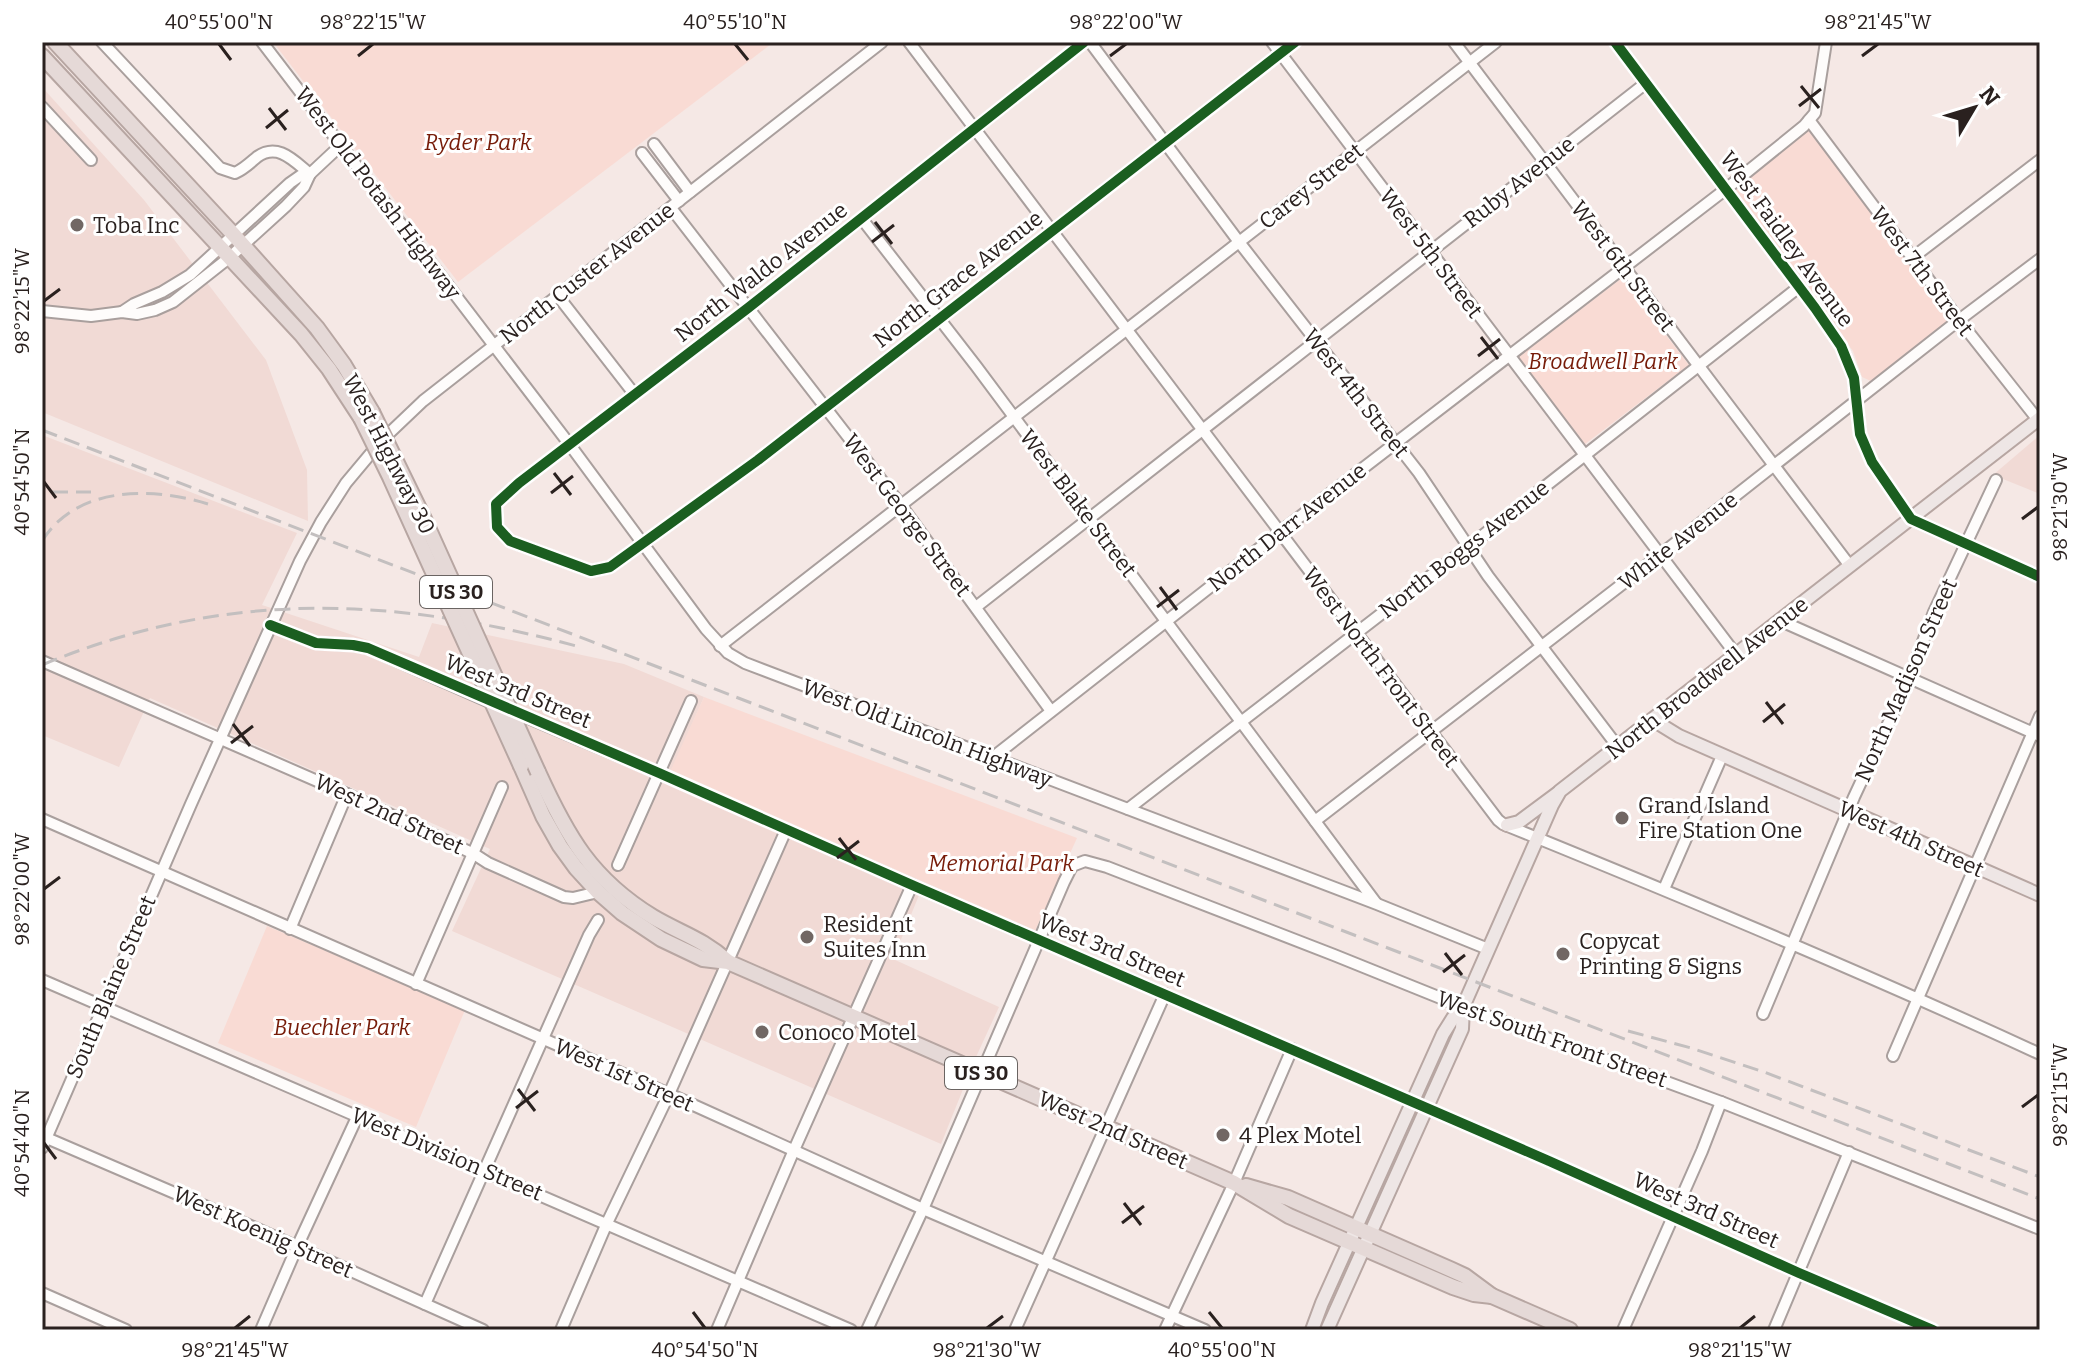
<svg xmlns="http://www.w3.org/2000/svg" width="2082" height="1372" font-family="Bitter,serif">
	<rect width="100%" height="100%" fill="#f5e8e5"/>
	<g fill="#f1dad5">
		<path d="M42,87l102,113 122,160 41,110 1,51 -266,-109z"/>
		<path d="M42,435l255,98 -35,72 157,52 13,-34 192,41 80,33 -34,77 254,109 -31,76 106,48 -23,50 -35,87 -489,-213 38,-82 -340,-151 -31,69 -77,-32z"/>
		<path d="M2040,435v59l-47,-19z"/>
	</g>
	<g fill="#f9dbd4">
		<path d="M273,42h501l-316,240z"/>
		<path d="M1808,129l146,190 -81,63 -11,-5 -9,-26 -124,-161z"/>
		<path d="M1622,278l67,87 -104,79 -67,-87z"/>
		<path d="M704,697l373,141 -42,93 -366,-157z"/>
		<path d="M267,926l198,84 -49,117 -198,-84z"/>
	</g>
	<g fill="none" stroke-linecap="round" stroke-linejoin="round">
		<g stroke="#a99f9d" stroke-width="14">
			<g id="minor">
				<path d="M102,42l118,126 15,5c9,-4 15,-10 22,-16 21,-15 37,4 53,17"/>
				<path d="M262,42l308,403 136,184 22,24 17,10 632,241 111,45"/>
				<path d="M909,42l589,778 5,4c180,73 360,148 537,230"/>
				<path d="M1084,42l-336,266 -229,175 -23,21 1,23 13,14 81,30 19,-4 148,-107 537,-418"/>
				<path d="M1090,42l149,200 180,231 69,103 130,171"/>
				<path d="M1272,42l465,614"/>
				<path d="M1454,42l396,524"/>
				<path d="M1615,42l200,266 26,38 13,32 6,56 12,28 39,57 129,58"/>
				<path d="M42,107l49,53"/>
				<path d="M1809,120l150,200 79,100"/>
				<path d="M654,144l36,48"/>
				<path d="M642,153l37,48"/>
				<path d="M671,208l229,296 151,207"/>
				<path d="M862,219l114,147 400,537"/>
				<path d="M1912,258l128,-98"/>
				<path d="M558,296l77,99"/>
				<path d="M42,311l49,5 31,-4 15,2 18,-4 18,-8 57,-45 56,-51 18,-19 6,-13 31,-29"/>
				<path d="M122,312l12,-8 28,-12 28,-17 100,-92 10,-7 10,-2"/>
				<path d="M976,607l670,-524"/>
				<path d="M1781,621l259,115"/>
				<path d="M270,625l46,18 37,2 15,3 124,55"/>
				<path d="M720,646l776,-604"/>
				<path d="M42,661l305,133 127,60 14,9 76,34 9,1 25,-6"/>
				<path d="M507,709l152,64 253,112 637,276 250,112 134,57"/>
				<path d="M992,758l288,-226 446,-343 78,-63 11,-13 11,-71"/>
				<path d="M1128,809l340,-262 331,-260"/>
				<path d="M42,819l627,275 254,115 282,121"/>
				<path d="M1315,821l345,-266 299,-235 81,-61"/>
				<path d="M618,865l73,-164"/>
				<path d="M1664,889l58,-133"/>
				<path d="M290,929l57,-135"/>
				<path d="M42,980l809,350"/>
				<path d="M416,984l86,-197"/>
				<path d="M1763,1014l91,-217 55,-118 25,-67 62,-132"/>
				<path d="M1893,1056l147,-340"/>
				<path d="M42,1136l193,83 248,111"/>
				<path d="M42,1148l149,-344 109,-243 21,-39 25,-39 36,-43 41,-39 459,-359"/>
				<path d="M42,1293l84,37"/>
				<path d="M425,1304l164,-369 9,-15"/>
				<path d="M261,1330l36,-83 61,-132"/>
				<path d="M561,1330l46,-107 62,-129 117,-264"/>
				<path d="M717,1330l77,-180 118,-265"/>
				<path d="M867,1330l56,-121 141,-327 8,-16 13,-5 22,6 227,88 129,52 258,95 319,127"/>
				<path d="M1015,1330l150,-336"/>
				<path d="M1165,1330l69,-147 58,-134"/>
				<path d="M1623,1330l79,-179 19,-49"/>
				<path d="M1774,1330l75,-178"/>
			</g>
		</g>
		<g stroke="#b7a6a2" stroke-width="16">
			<g id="major">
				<path d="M1653,720l26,16 361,159"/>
				<path d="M1507,825l12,-3 39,-29"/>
				<path d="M1312,1330l10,-27 121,-269 10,-16 10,-11 89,-202 8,-14 480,-373"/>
				<path d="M1327,1330l135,-301 1,-22"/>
			</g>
		</g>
		<g stroke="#b7a6a2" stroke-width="18">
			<g id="highway">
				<path d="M55,42l178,192 84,94 27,37 28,47"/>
				<path d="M42,56l259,278 28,35 32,49"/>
				<path d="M521,766l22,50 17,30 16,22 22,24 24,21 39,26 42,20 25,3 506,221 55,33 164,71 21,7 18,2"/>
				<path d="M538,772c29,64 53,107 115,145 27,16 50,22 74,44"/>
				<path d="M1246,1186l42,12 164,72 13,6 27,20 78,34"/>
			</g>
		</g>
		<use href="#minor" stroke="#fefcfb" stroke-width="10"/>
		<use href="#major" stroke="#eee6e5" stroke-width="12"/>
		<use href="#highway" stroke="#e5d9d7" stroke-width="14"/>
		<g stroke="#c3bfbf" stroke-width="3" stroke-dasharray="16 8" stroke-linecap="butt">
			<path d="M42,430l1998,769"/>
			<path d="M52,492h39"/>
			<path d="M42,541c35,-56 111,-54 166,-37"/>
			<path d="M42,665c182,-76 351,-69 538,-18"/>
			<path d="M1628,1031l63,17 73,24 276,105"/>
		</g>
		<g stroke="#b7a6a2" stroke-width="18" stroke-linecap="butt">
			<g id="highway-bridge">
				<path d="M372,412l52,107 114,253"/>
				<path d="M361,418l29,59 131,289"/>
			</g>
		</g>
		<use href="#highway-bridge" stroke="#e5d9d7" stroke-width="14"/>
		<g stroke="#fff" stroke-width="15">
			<g id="cycleway">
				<path d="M1084,42l-336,266 -229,175 -23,21 1,23 13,14 81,30 19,-4 148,-107 537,-418"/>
				<path d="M1615,42l200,266 26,38 13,32 6,56 12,28 39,57 129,58"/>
				<path d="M270,625l46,18 37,2 15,3 291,125 253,112 637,276 250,112 134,57"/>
			</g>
		</g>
		<use href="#cycleway" stroke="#1b5e20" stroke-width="10"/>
	</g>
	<path fill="none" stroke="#2a211f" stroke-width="3" d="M219,44l12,16M735,44l13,16M358,56l15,-12M1110,56l16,-12M1862,56l16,-12M1801,86l18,22M1799,106l22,-17M269,108l17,22M266,128l22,-18M875,222l17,22M872,242l22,-17M44,301l16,-12M1481,337l17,22M1478,356l22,-17M554,473l17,22M44,482l12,16M551,493l22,-17M2022,519l16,-12M1160,587l17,23M1157,607l22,-17M1766,702l17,22M1763,722l22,-18M233,724l17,22M231,743l22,-17M839,838l17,22M837,858l22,-17M44,889l16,-12M1445,953l17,22M1443,972l22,-17M518,1089l17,22M2022,1107l16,-12M516,1108l22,-17M44,1143l12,16M1124,1203l17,22M1122,1223l22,-17M693,1312l12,16M1209,1312l13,16M235,1328l15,-12M987,1328l16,-12M1740,1328l15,-12"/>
	<g fill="#716764" stroke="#fff" stroke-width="3">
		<circle cx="77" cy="225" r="8"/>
		<circle cx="1622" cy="818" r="8"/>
		<circle cx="807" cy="937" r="8"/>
		<circle cx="1563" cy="954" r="8"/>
		<circle cx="762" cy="1032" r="8"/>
		<circle cx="1223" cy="1135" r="8"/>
	</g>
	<g text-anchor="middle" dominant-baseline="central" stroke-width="6" stroke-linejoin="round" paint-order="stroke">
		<g fill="#fff" stroke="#6a6462" stroke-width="2">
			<rect x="420" y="576" width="72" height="32" rx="6"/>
			<rect x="945" y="1057" width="72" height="32" rx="6"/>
		</g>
		<g font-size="20" font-weight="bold" fill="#2a211f">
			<text x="456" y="592">US 30</text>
			<text x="981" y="1073">US 30</text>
		</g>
		<g font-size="22" font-style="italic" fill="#771c09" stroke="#fff">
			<text x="478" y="142">Ryder Park</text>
			<text x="1603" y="361">Broadwell Park</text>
			<text x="1001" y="863">Memorial Park</text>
			<text x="342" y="1027">Buechler Park</text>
		</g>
		<g font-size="22" fill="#2a211f" stroke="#fff">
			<text transform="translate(1519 182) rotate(-38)">Ruby Avenue</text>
			<text transform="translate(1311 186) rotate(-38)">Carey Street</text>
			<text transform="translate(378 193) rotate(53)">West Old Potash Highway</text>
			<text transform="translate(1787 239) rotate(54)">West Faidley Avenue</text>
			<text transform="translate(1431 253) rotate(53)">West 5th Street</text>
			<text transform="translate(1623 266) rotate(53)">West 6th Street</text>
			<text transform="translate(1922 271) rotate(53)">West 7th Street</text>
			<text transform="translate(761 272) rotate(-38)">North Waldo Avenue</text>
			<text transform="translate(587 273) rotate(-38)">North Custer Avenue</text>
			<text transform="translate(958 279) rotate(-38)">North Grace Avenue</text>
			<text transform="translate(1356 393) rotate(52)">West 4th Street</text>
			<text transform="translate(389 454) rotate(63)">West Highway 30</text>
			<text transform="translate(1078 503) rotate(53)">West Blake Street</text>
			<text transform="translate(907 515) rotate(53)">West George Street</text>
			<text transform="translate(1287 527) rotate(-38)">North Darr Avenue</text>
			<text transform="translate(1678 541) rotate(-38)">White Avenue</text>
			<text transform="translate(1464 549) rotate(-38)">North Boggs Avenue</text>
			<text transform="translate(1381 667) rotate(53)">West North Front Street</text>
			<text transform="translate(1707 678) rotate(-38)">North Broadwell Avenue</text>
			<text transform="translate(1906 680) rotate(-66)">North Madison Street</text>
			<text transform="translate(518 691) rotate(23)">West 3rd Street</text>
			<text transform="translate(927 733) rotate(21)">West Old Lincoln Highway</text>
			<text transform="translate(389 814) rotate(25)">West 2nd Street</text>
			<text transform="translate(1911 839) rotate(24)">West 4th Street</text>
			<text transform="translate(1112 950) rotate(23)">West 3rd Street</text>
			<text transform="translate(111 987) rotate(-67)">South Blaine Street</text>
			<text transform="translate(1552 1039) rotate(20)">West South Front Street</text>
			<text transform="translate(624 1075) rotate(24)">West 1st Street</text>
			<text transform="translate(1113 1130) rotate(24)">West 2nd Street</text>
			<text transform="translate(447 1154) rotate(23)">West Division Street</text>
			<text transform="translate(1706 1210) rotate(24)">West 3rd Street</text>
			<text transform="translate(263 1232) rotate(24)">West Koenig Street</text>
		</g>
		<g font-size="22" fill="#2a211f" stroke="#fff" text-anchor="start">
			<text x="93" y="225">Toba Inc</text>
			<text x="1638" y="805">Grand Island<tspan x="1638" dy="25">Fire Station One</tspan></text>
			<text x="823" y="924">Resident<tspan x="823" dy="25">Suites Inn</tspan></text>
			<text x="1579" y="941">Copycat<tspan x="1579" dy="25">Printing &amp; Signs</tspan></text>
			<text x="778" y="1032">Conoco Motel</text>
			<text x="1239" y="1135">4 Plex Motel</text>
		</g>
	</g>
	<rect width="2082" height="1372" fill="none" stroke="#ffffff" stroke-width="88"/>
	<g transform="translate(1974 108) rotate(52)" stroke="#ffffff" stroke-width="6" paint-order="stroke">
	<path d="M0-6L14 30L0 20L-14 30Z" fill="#2a211f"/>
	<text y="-12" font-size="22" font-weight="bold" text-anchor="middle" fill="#2a211f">N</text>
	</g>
	<rect x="44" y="44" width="1994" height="1284" fill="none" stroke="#2a211f" stroke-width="3"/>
	<g font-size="20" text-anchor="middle" fill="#2a211f">
		<text x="219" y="29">40°55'00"N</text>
		<text x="373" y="29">98°22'15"W</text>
		<text x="735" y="29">40°55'10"N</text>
		<text x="1126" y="29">98°22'00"W</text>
		<text x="1878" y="29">98°21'45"W</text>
		<text transform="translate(22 301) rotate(-90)" y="7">98°22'15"W</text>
		<text transform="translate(22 482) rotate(-90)" y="7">40°54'50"N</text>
		<text transform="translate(2060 507) rotate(-90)" y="7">98°21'30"W</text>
		<text transform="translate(22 889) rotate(-90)" y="7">98°22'00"W</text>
		<text transform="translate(2060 1095) rotate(-90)" y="7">98°21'15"W</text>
		<text transform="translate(22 1143) rotate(-90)" y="7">40°54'40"N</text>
		<text x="235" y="1357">98°21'45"W</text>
		<text x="705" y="1357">40°54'50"N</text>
		<text x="987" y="1357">98°21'30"W</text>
		<text x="1222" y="1357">40°55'00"N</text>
		<text x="1740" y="1357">98°21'15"W</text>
	</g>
</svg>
